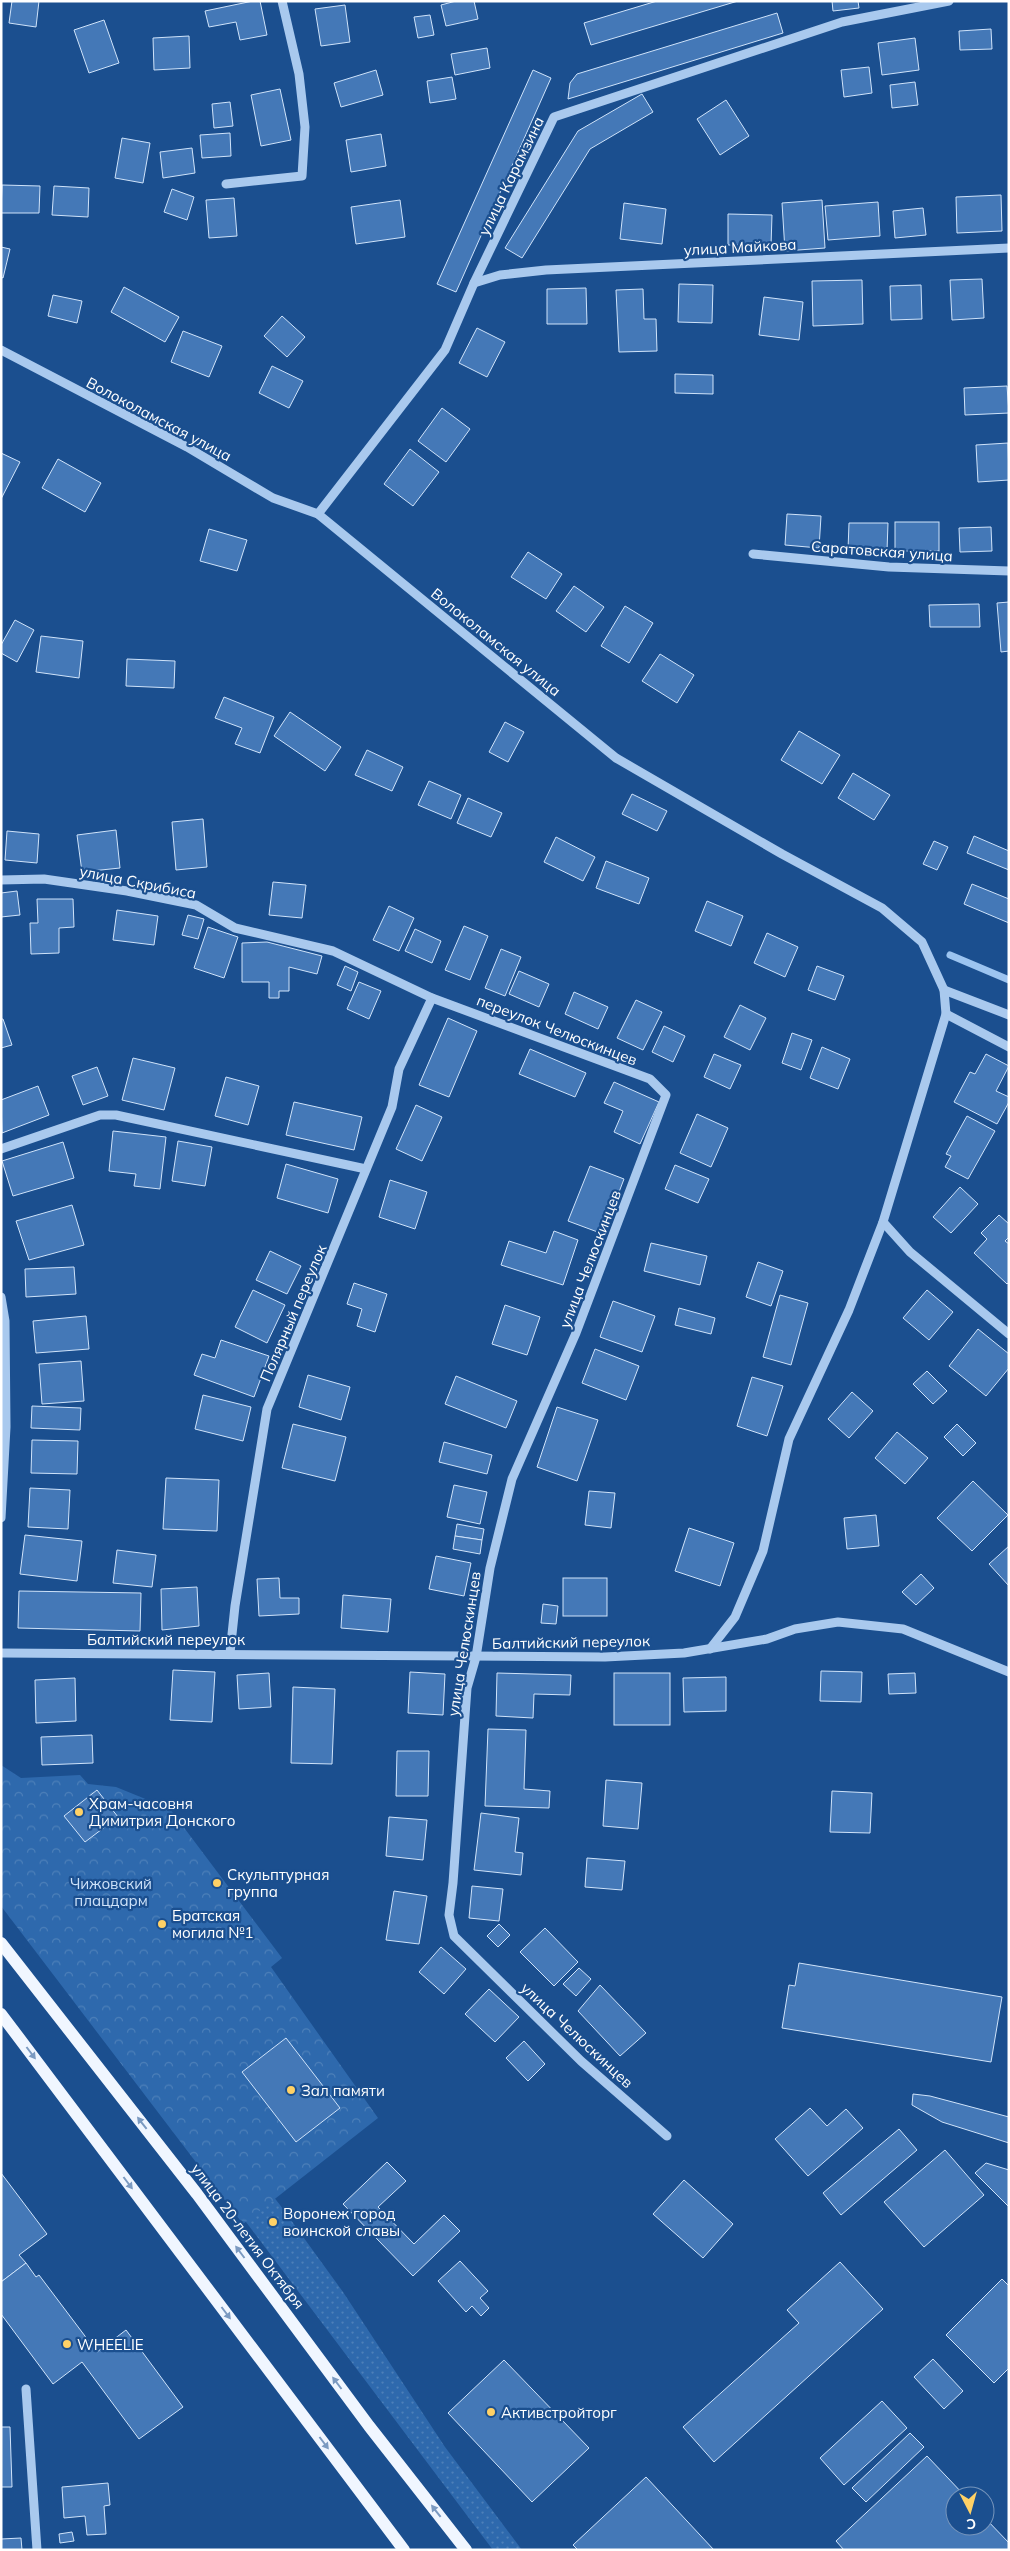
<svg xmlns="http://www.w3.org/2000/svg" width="1010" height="2551" font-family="Mulish,sans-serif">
	<defs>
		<pattern id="grass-dots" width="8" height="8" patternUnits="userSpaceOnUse" patternTransform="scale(1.25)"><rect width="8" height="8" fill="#2e69ad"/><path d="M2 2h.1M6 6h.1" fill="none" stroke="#4d80b9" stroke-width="1.8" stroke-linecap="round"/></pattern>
		<pattern id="forest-crowns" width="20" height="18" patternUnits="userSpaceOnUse" patternTransform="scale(1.25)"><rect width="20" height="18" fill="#2e69ad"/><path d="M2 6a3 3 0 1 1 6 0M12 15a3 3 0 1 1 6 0" fill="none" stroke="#4d80b9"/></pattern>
	</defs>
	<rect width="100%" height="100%" fill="#1b4f8f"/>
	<path fill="url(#grass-dots)" d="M58,1919l222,286 63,87 102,155 77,103h-29l-247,-328z"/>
	<path fill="url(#forest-crowns)" d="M1,1765l20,13 59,-3 8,9 28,3 54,22 112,149 -11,9 107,151 -135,106 -242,-318z"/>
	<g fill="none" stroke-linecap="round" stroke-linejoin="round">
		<path stroke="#9cc4f0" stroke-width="7" d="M950,955l59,25"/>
	</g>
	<g fill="#4478b7" stroke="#cfe3fa">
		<path d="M12,1h27l-3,26 -27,-4z"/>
		<path d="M253,1h7l7,34 -27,5 -4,-18 -27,5 -4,-16z"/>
		<path d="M456,1h18l4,18 -32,7 -5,-21z"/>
		<path d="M657,1h81l-147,44 -7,-22z"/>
		<path d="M832,1h26l1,7 -26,3z"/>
		<path d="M345,5l5,37 -29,4 -6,-37z"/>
		<path d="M777,13l6,20 -215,66 2,-16 7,-9z"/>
		<path d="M430,15l4,20 -16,3 -4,-21z"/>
		<path d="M104,20l15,43 -30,10 -15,-43z"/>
		<path d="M991,29l1,20 -32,1 -1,-19z"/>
		<path d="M189,36l1,32 -36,2 -1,-32z"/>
		<path d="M915,38l4,32 -37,5 -4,-32z"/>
		<path d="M487,48l3,20 -35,7 -4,-21z"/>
		<path d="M869,67l3,26 -28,4 -3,-27z"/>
		<path d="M376,70l7,25 -42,12 -7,-24z"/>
		<path d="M533,70l18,8 -95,214 -19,-8z"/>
		<path d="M452,77l4,22 -26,4 -3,-22z"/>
		<path d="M915,82l3,23 -26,3 -2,-23z"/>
		<path d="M280,89l11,51 -30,6 -10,-51z"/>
		<path d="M642,94l11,18 -63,37 -68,109 -17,-10 73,-117z"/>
		<path d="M726,100l23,36 -29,19 -23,-36z"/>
		<path d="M230,102l3,24 -19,2 -2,-24z"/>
		<path d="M230,133l1,23 -29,2 -2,-23z"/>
		<path d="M381,134l5,32 -35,6 -5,-32z"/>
		<path d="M122,138l28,5 -7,40 -28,-5z"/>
		<path d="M192,148l3,25 -32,5 -3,-26z"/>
		<path d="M2,185l38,1 -1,27h-38z"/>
		<path d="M54,186l35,2 -1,29 -36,-2z"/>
		<path d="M172,189l22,8 -7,23 -23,-8z"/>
		<path d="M1001,195l1,36 -45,2 -1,-36z"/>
		<path d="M234,198l3,38 -28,2 -3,-38z"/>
		<path d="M400,200l5,37 -49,7 -5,-37z"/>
		<path d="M822,200l3,48 -40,3 -3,-48z"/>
		<path d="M878,202l2,34 -52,4 -3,-34z"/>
		<path d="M624,203l42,6 -4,35 -42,-5z"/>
		<path d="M923,208l3,27 -31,3 -2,-27z"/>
		<path d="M728,214l44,1 -1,31 -43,-1z"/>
		<path d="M1,247l9,2 -7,29 -2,-1z"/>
		<path d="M982,279l2,39 -32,2 -2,-40z"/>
		<path d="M862,280l1,44 -50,2 -1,-45z"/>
		<path d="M679,284l34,1 -1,38 -34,-1z"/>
		<path d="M921,285l1,34 -31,1 -1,-34z"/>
		<path d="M124,287l55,30 -14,25 -54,-30z"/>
		<path d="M586,288l1,36h-40v-35z"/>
		<path d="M643,289l1,30h12l1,32 -38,1 -3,-62z"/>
		<path d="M53,295l29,6 -5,22 -29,-7z"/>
		<path d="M764,297l39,5 -4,38 -40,-5z"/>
		<path d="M282,316l23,21 -18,20 -23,-21z"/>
		<path d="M477,328l28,14 -18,35 -28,-14z"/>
		<path d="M183,331l39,15 -13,31 -38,-15z"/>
		<path d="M272,366l31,15 -14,27 -30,-15z"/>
		<path d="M675,374l38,1v19l-38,-1z"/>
		<path d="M1007,386l2,27 -44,2 -1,-27z"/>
		<path d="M442,408l28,21 -24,33 -28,-21z"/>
		<path d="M1008,443l1,37 -31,2 -2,-37z"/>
		<path d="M410,449l29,23 -26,34 -29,-22z"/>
		<path d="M1,453l19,9 -19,37z"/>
		<path d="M58,459l43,24 -16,29 -43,-24z"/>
		<path d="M787,514l34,2 -2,32 -34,-3z"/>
		<rect x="895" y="522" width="44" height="29"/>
		<path d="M849,523h39l-1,28 -39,-1z"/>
		<path d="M991,527l1,24 -32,1 -1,-24z"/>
		<path d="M209,529l38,11 -10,31 -37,-10z"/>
		<path d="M528,552l34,22 -16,25 -35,-22z"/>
		<path d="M574,586l30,21 -18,25 -30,-21z"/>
		<path d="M1009,602v49l-8,1 -4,-49z"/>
		<path d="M979,604l1,23h-50l-1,-22z"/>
		<path d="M625,606l28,17 -24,40 -28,-17z"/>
		<path d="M15,620l19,10 -17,32 -16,-9v-8z"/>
		<path d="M41,636l42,5 -4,37 -43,-6z"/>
		<path d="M660,654l34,21 -17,28 -35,-22z"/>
		<path d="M127,659l48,2 -1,27 -48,-2z"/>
		<path d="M224,697l50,20 -14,36 -25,-9 7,-16 -27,-10z"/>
		<path d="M290,712l51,35 -16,24 -51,-35z"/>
		<path d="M505,722l19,10 -16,30 -19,-10z"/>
		<path d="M799,731l41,24 -18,29 -41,-24z"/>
		<path d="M367,750l36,17 -11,24 -37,-16z"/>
		<path d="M853,773l37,22 -16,25 -36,-22z"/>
		<path d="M429,781l32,14 -10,24 -33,-14z"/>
		<path d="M632,794l35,17 -10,20 -35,-17z"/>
		<path d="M468,798l34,15 -11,24 -34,-14z"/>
		<path d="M203,819l4,48 -31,3 -4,-48z"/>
		<path d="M116,830l4,38 -38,4 -5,-37z"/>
		<path d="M7,831l32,3 -2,29 -32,-3z"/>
		<path d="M974,836l35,15v19l-42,-17z"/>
		<path d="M556,837l39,20 -12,24 -39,-19z"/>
		<path d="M934,841l14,6 -11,23 -14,-6z"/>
		<path d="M606,861l43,17 -10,26 -43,-16z"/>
		<path d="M273,882l33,3 -4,33 -33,-3z"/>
		<path d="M972,884l37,15v24l-45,-19z"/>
		<path d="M17,891l3,24 -19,2v-24z"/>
		<path d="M37,899h36l1,28 -15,1v25l-28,1 -1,-31h8z"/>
		<path d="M707,901l36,15 -12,30 -36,-15z"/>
		<path d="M389,906l25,12 -15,33 -26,-11z"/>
		<path d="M117,910l41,6 -4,29 -41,-5z"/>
		<path d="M188,915l16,4 -6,20 -16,-4z"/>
		<path d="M464,926l24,10 -18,44 -25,-10z"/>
		<path d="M208,927l30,10 -14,41 -30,-10z"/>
		<path d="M415,929l26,12 -9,22 -27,-12z"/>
		<path d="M767,933l31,14 -13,30 -31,-14z"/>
		<path d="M267,942l55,14 -5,18 -28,-7v24h-10v7h-10v-16h-27v-39z"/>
		<path d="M501,949l20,8 -16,39 -20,-8z"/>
		<path d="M345,966l13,6 -7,19 -14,-6z"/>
		<path d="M817,966l27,10 -9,24 -27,-10z"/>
		<path d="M519,971l30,13 -10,23 -30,-13z"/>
		<path d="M359,982l22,9 -12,28 -22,-10z"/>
		<path d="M574,992l34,15 -10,22 -33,-15z"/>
		<path d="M636,1000l26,12 -19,38 -26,-12z"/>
		<path d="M740,1005l26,13 -16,32 -26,-13z"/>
		<path d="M448,1018l29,13 -28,66 -30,-12z"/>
		<path d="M1,1019h2l9,26 -11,3z"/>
		<path d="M664,1026l21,10 -12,26 -21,-10z"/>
		<path d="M792,1033l20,7 -11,30 -19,-7z"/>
		<path d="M822,1047l28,12 -12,30 -28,-11z"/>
		<path d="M530,1049l56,24 -11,24 -56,-23z"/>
		<path d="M714,1054l27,11 -11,24 -26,-12z"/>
		<path d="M986,1054l23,12 -13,25 13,6v5l-12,22 -43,-22 16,-30 5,2z"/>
		<path d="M133,1058l42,10 -11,42 -42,-10z"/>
		<path d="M97,1067l11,29 -25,9 -11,-29z"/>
		<path d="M226,1077l33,9 -11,39 -33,-9z"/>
		<path d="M614,1082l45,20 -19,42 -26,-12 9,-21 -19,-8z"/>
		<path d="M38,1086l11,29 -47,18 -1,-33z"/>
		<path d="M294,1102l68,15 -8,33 -68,-15z"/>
		<path d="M416,1105l26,12 -20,44 -26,-12z"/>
		<path d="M697,1114l31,14 -17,39 -31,-14z"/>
		<path d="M967,1116l28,15 -27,48 -23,-12 6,-11 -5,-2z"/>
		<path d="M113,1131l53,6 -6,52 -26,-3 2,-12 -27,-3z"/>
		<path d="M178,1141l34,6 -7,39 -33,-5z"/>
		<path d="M63,1142l11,36 -61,18 -11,-35z"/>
		<path d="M286,1164l52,15 -10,34 -51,-15z"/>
		<path d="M675,1165l34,14 -11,24 -33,-14z"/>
		<path d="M590,1166l34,13 -21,55 -35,-13z"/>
		<path d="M390,1180l37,12 -12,37 -36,-12z"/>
		<path d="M960,1187l18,17 -27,29 -18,-16z"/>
		<path d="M72,1205l12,40 -55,15 -13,-39z"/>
		<path d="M999,1215l10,9v13l-4,4 4,3v38l-2,2 -33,-31 13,-14 -6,-6z"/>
		<path d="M554,1231l24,9 -15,45 -62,-20 8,-24 37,12z"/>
		<path d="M651,1243l56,13 -7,29 -56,-14z"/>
		<path d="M270,1251l31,15 -14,28 -31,-14z"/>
		<path d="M758,1262l25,9 -12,35 -25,-9z"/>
		<path d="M74,1267l2,27 -50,3 -1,-28z"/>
		<path d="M354,1283l33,11 -12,38 -18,-6 5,-17 -15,-5z"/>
		<path d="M253,1290l32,15 -18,38 -32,-16z"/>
		<path d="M927,1290l26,22 -24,28 -26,-22z"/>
		<path d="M780,1295l28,8 -17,62 -28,-8z"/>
		<path d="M613,1301l42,15 -13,36 -42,-15z"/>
		<path d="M505,1305l35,12 -13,38 -35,-11z"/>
		<path d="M679,1308l36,10 -4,16 -36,-9z"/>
		<path d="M86,1316l3,33 -53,4 -3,-32z"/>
		<path d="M978,1329l31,25v14l-23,28 -37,-30z"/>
		<path d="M221,1340l48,16 -15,41 -60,-22 8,-21 13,4z"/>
		<path d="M595,1349l44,17 -13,34 -44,-17z"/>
		<path d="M81,1361l3,40 -42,3 -3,-40z"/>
		<path d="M927,1371l20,20 -14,13 -20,-20z"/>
		<path d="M308,1375l42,12 -9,33 -42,-13z"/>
		<path d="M456,1376l61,25 -11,27 -61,-24z"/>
		<path d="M752,1377l31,9 -16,50 -30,-10z"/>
		<path d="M852,1392l21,19 -24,27 -21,-19z"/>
		<path d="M203,1395l48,12 -8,34 -48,-12z"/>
		<path d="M32,1406l49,2 -1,22 -49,-2z"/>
		<path d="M557,1407l41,13 -21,61 -40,-14z"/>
		<path d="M293,1424l53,13 -11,44 -53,-13z"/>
		<path d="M957,1424l19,19 -13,13 -19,-19z"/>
		<path d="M897,1432l31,26 -23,26 -30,-26z"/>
		<path d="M32,1440l46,1 -1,33 -46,-1z"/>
		<path d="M444,1442l48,13 -5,19 -48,-12z"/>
		<path d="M166,1478l53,2 -2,51 -54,-2z"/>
		<path d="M973,1481l35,34 -36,36 -35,-33z"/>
		<path d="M454,1485l33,7 -7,32 -33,-7z"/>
		<path d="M30,1488l40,2 -2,39 -40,-2z"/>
		<path d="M589,1491l26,2 -4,35 -26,-3z"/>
		<path d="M876,1515l3,31 -32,3 -3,-31z"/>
		<path d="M457,1524l27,5 -2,11 -27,-4z"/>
		<path d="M689,1528l45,15 -14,43 -45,-15z"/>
		<path d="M25,1535l57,6 -5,40 -57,-7z"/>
		<path d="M455,1536l27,4 -2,14 -27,-5z"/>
		<path d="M1009,1546v40l-20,-22z"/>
		<path d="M117,1550l39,5 -4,32 -39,-4z"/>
		<path d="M436,1556l35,7 -7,33 -35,-7z"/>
		<path d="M921,1574l13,14 -18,17 -14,-13z"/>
		<path d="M279,1578l1,20h19v16l-40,2 -2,-37z"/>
		<rect x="563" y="1578" width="44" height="38"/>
		<path d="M197,1587l2,39 -37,4 -1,-41z"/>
		<path d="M19,1591l122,2 -1,38 -122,-3z"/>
		<path d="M343,1595l48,4 -3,33 -47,-4z"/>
		<path d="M543,1604l15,2 -2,18 -15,-1z"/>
		<path d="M173,1670l42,2 -3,50 -42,-2z"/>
		<path d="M821,1671l41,1 -1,30 -41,-1z"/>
		<path d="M410,1672l35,2 -2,41 -35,-2z"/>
		<path d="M269,1673l2,34 -32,2 -2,-34z"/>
		<path d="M497,1673l74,2 -1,20 -36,-1 -1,24 -37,-2z"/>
		<rect x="614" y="1673" width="56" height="52"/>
		<path d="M915,1673l1,20 -27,1 -1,-20z"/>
		<path d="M726,1677v34l-42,1 -1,-34z"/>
		<path d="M75,1678l1,43 -40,2 -1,-43z"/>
		<path d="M293,1687l42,2 -3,75 -41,-1z"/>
		<path d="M488,1729l38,1 -2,59 26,2 -1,17 -64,-2z"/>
		<path d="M92,1735l1,28 -51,2 -1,-28z"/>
		<path d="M397,1751h32l-1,45h-32z"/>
		<path d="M606,1780l36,3 -4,46 -35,-3z"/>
		<path d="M97,1790l21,27 -33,25 -21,-26z"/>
		<path d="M832,1791l40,2 -2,40 -40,-1z"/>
		<path d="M481,1813l38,5 -4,34 8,1 -2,22 -47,-5z"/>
		<path d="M389,1817l38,3 -4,40 -37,-4z"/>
		<path d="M587,1858l38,3 -3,29 -37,-3z"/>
		<path d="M472,1886l31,3 -4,32 -30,-3z"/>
		<path d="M394,1891l33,5 -8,48 -33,-4z"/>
		<path d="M499,1924l11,11 -12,12 -11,-11z"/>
		<path d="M545,1928l33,34 -24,24 -34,-34z"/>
		<path d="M441,1947l25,22 -22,25 -25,-22z"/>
		<path d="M799,1963l203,34 -11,65 -209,-34 7,-43 6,1z"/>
		<path d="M579,1968l12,11 -15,17 -13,-12z"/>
		<path d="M600,1985l46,48 -26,23 -42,-45z"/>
		<path d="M489,1989l30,28 -24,25 -30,-28z"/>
		<path d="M286,2038l54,70 -44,34 -54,-70z"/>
		<path d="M524,2041l21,23 -17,17 -22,-23z"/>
		<path d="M913,2094l17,2 79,21v26l-67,-21 -30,-17z"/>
		<path d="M810,2108l17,18 19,-17 17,19 -55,48 -33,-37z"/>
		<path d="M899,2129l18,21 -76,65 -18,-22z"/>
		<path d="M945,2150l39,45 -60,52 -40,-45z"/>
		<path d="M387,2162l19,19 -28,26 36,37 30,-29 16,16 -47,45 -70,-72z"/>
		<path d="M986,2163l23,7v37l-34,-34z"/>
		<path d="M1,2173l46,61 -28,21 7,8 -25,19z"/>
		<path d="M684,2180l49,44 -30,34 -50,-44z"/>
		<path d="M460,2261l28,30 -8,7 9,10 -8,8 -9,-10 -6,6 -28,-31z"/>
		<path d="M840,2262l43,47 -169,153 -31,-35 116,-104 -12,-13z"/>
		<path d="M26,2263l10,14 3,-2 58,77 29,-22 57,77 -44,32 -57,-77 -29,22 -52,-70v-32z"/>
		<path d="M1002,2279l7,7v82l-15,15 -48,-48z"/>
		<path d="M933,2359l30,32 -19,18 -30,-32z"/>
		<path d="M504,2360l85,88 -57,54 -84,-89z"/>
		<path d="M882,2401l25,27 -63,57 -24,-27z"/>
		<path d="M1,2427h9l2,60h-11z"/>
		<path d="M910,2433l14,14 -58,55 -14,-14z"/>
		<path d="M927,2456l38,40h-10v30h30v-8l24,25v7h-165l-8,-9z"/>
		<path d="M646,2477l68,73h-136l-5,-5z"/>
		<path d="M108,2483l2,22 -6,1 2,28 -19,1 -2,-19 -21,2 -2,-31z"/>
		<path d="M72,2532l2,9 -14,2 -1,-9z"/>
		<path d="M21,2538l1,12h-21v-11z"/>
	</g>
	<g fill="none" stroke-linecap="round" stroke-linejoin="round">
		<g stroke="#a9c9ee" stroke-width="9">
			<path d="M226,184l76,-8 3,-49 -6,-53 -17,-73"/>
			<path d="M474,283l26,-8 46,-5 463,-22"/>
			<path d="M1,350l186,97 86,51 45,16 298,244 166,96 100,54 40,34 22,48 2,24 -63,208 -34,88 -60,129 -26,112 -28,66 -25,32"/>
			<path d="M318,514l127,-164 29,-67 80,-166 288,-95 107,-21"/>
			<path d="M753,554l136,13 120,4"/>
			<path d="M1,880l43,-1 83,12 69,14 39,23 98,23 99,47 218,81 16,16 -90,238 -64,146 -22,89 -14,89 -9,31 -14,195 -4,32 5,21 127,125 86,75"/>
			<path d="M944,990l65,25"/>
			<path d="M946,1014l63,33"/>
			<path d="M1,1149l99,-34h16l250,54"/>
			<path d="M883,1222l27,30 99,82"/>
			<path d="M1,1297l4,24 1,106 -5,91"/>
			<path d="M1,1653l604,4 79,-4 83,-14 28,-10 43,-7 65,7 106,43"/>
			<path d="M230,1653l5,-47 32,-197 125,-302 7,-38 33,-71"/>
			<path d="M26,2389l11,161"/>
		</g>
		<g stroke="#f0f6ff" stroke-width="12">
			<path d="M1,1943l196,251 172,232 97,124"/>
			<path d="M1,2014l403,536"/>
		</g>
	</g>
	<defs><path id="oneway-solid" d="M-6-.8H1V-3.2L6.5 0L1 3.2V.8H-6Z" transform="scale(1.25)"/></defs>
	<g fill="#7b9ac1">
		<use href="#oneway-solid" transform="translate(31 2053) rotate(53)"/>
		<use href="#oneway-solid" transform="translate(142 2123) rotate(-128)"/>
		<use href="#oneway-solid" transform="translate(128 2183) rotate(53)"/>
		<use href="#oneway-solid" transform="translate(240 2252) rotate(-127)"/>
		<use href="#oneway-solid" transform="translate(226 2313) rotate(53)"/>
		<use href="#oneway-solid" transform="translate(337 2383) rotate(-127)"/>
		<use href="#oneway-solid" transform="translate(324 2443) rotate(53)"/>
		<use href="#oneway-solid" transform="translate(436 2511) rotate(-128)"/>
	</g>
	<g fill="#ffd166" stroke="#1b4f8f" stroke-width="2">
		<circle cx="79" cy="1812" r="5"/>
		<circle cx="217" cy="1883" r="5"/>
		<circle cx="162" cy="1924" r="5"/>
		<circle cx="291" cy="2090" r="5"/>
		<circle cx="273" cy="2222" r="5"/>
		<circle cx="67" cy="2344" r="5"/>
		<circle cx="491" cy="2412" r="5"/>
	</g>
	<g text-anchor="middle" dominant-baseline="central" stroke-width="4.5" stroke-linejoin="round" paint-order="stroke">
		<g font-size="15" fill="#fff" stroke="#1b4f8f">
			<text transform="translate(511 176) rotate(-64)">улица Карамзина</text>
			<text transform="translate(740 247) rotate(-3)">улица Майкова</text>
			<text transform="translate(159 419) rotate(28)">Волоколамская улица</text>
			<text transform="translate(882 551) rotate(4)">Саратовская улица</text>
			<text transform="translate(496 642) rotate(39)">Волоколамская улица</text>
			<text transform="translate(138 882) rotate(11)">улица Скрибиса</text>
			<text transform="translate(557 1030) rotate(21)">переулок Челюскинцев</text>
			<text transform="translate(590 1259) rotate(-69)">улица Челюскинцев</text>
			<text transform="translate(293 1313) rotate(-67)">Полярный переулок</text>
			<text x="166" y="1639">Балтийский переулок</text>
			<text transform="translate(571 1642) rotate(-1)">Балтийский переулок</text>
			<text transform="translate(464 1644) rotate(-81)">улица Челюскинцев</text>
			<text transform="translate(577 2035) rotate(43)">улица Челюскинцев</text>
			<text transform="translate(248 2236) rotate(53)">улица 20-летия Октября</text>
		</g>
		<g font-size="15" fill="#fff" stroke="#1b4f8f" text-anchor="start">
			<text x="89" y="1803">Храм-часовня<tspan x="89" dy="17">Димитрия Донского</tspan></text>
			<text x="227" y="1874">Скульптурная<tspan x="227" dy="17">группа</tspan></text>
			<text x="172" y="1915">Братская<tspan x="172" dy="17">могила №1</tspan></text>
			<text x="301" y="2090">Зал памяти</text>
			<text x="283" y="2213">Воронеж город<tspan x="283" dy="17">воинской славы</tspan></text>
			<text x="77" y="2344">WHEELIE</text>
			<text x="501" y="2412">Активстройторг</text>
		</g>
		<g font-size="15" fill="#cfe3fa" stroke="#1b4f8f">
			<text x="111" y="1883">Чижовский<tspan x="111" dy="17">плацдарм</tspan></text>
		</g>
	</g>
	<rect width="1010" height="2551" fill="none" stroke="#ffffff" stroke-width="5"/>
	<g transform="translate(970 2511) rotate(174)"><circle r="24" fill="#1b4f8f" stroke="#7695bc"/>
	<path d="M0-4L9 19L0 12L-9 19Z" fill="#ffd166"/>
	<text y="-8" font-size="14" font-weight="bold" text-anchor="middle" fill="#ffffff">С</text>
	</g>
</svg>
